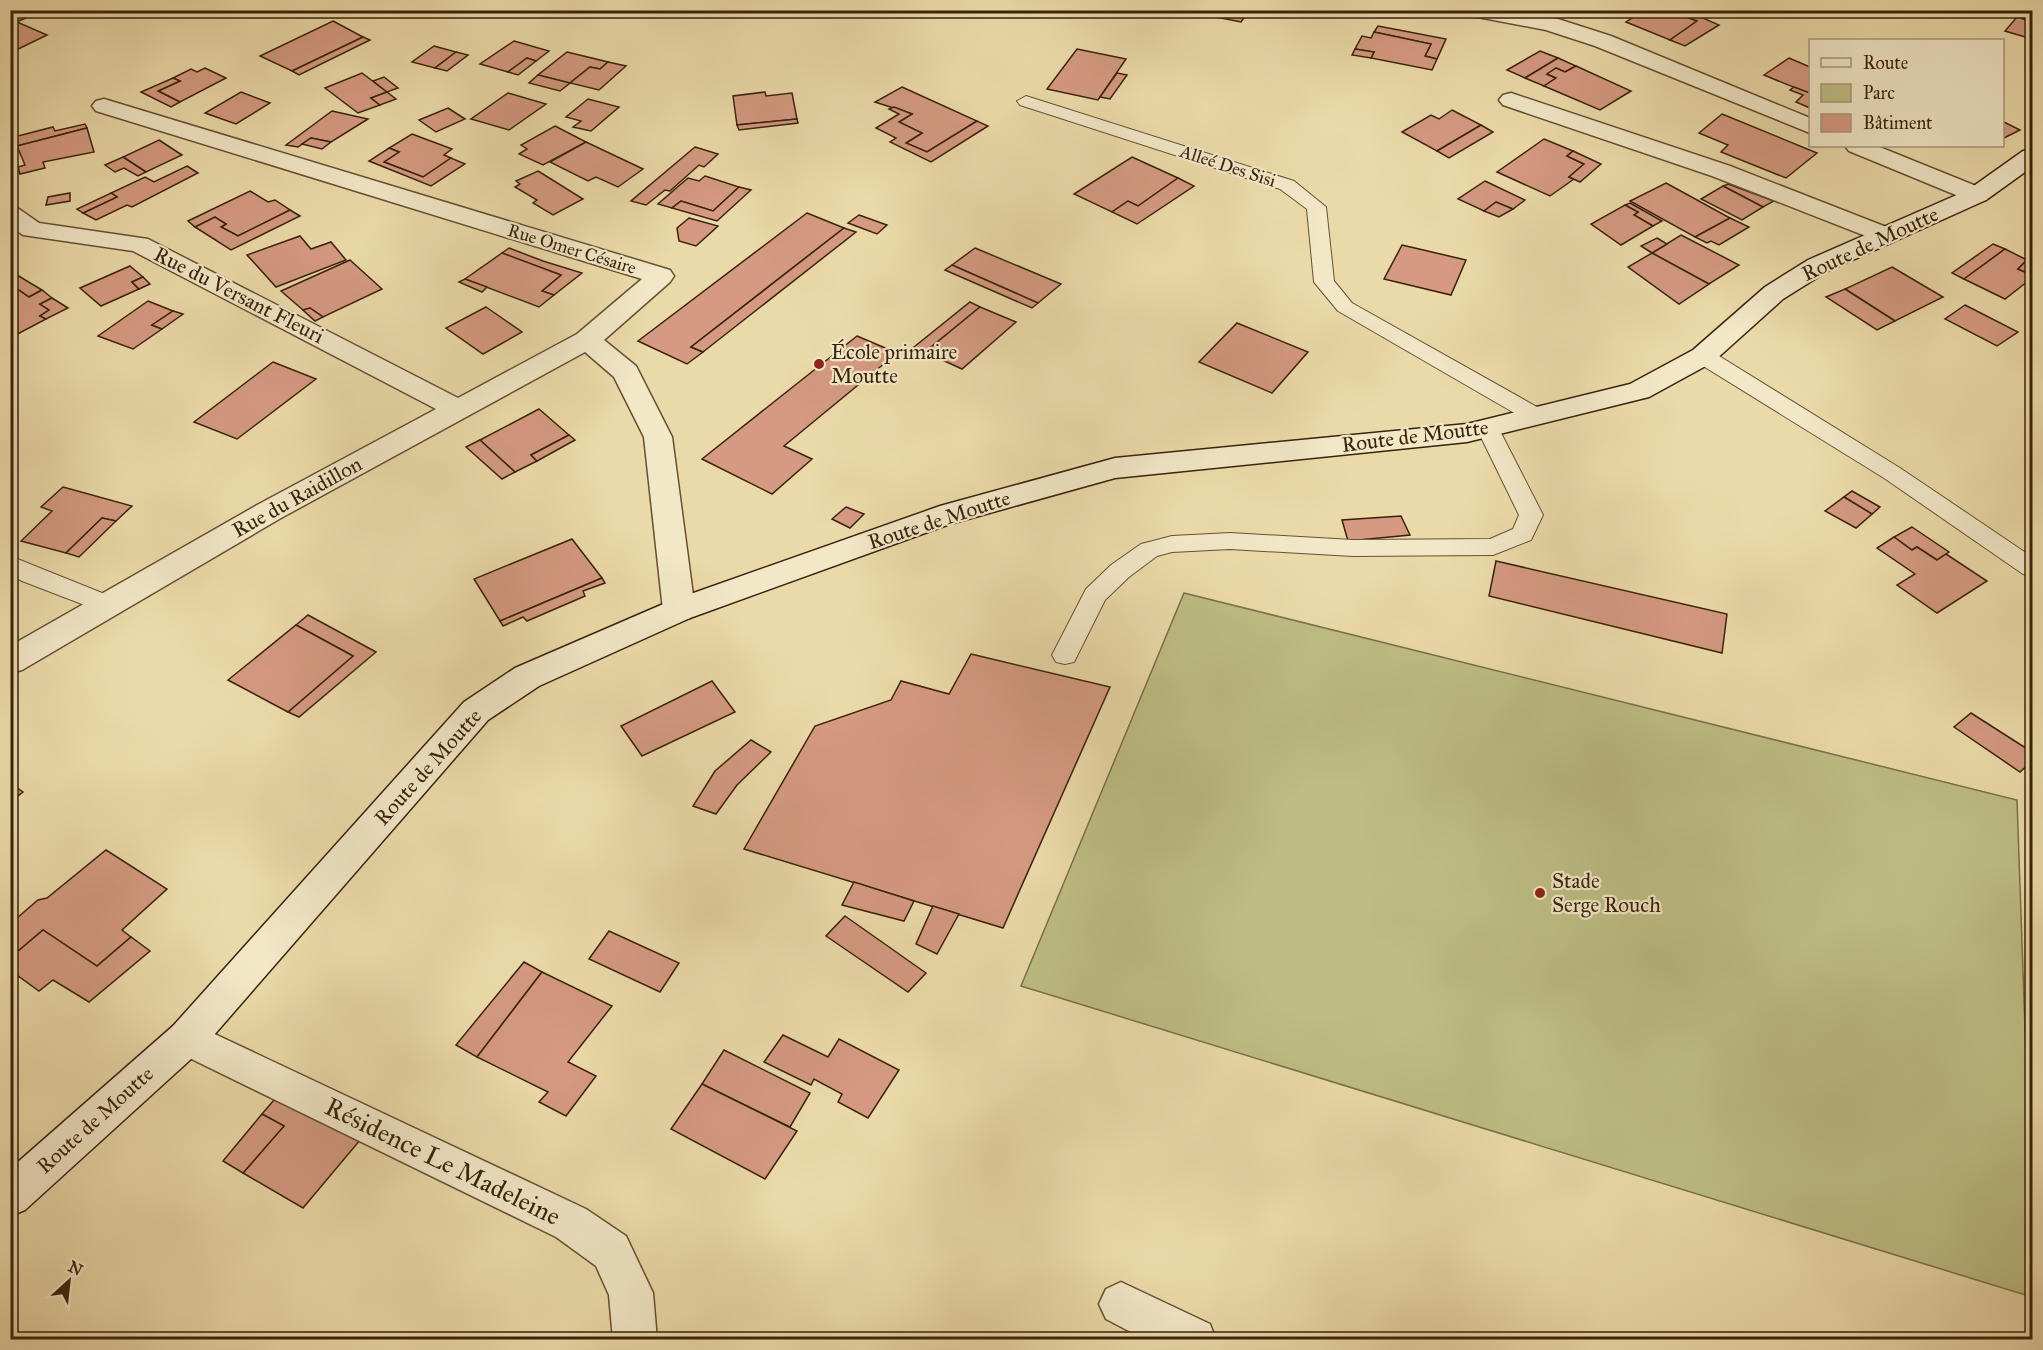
<svg xmlns="http://www.w3.org/2000/svg" width="2043" height="1350" font-family="'IM FELL Great Primer',serif">
	<rect width="100%" height="100%" fill="#ebdaa9"/>
	<filter id="stains"><feTurbulence type="fractalNoise" baseFrequency=".00333" numOctaves="4"/><feColorMatrix values="0 0 0 0 .2 0 0 0 0 .09 0 0 0 0 .02 0 0 0 .5 -.17"/></filter>
	<radialGradient id="worn" r=".72"><stop offset=".6" stop-color="#630" stop-opacity="0"/><stop offset="1" stop-color="#630" stop-opacity=".3"/></radialGradient>
	<path fill="#bdbe84" stroke="#7b7048" stroke-width="1.5" d="M1184,593l833,207 15,428v69l-1011,-311z"/>
	<g fill="#d59a81" stroke="#39220b" stroke-width="1.5">
		<path d="M10,10h3l15,7 -11,5 -7,-3z"/>
		<path d="M1180,10h63l5,2 -7,10z"/>
		<path d="M1644,10h25l28,11 -27,19 -44,-18z"/>
		<path d="M1669,10h16l34,15 -34,21 -15,-6 27,-19z"/>
		<path d="M2021,11l11,3v4l-2,3 -13,-4z"/>
		<path d="M2017,17l13,4 2,-3v21l-27,-8z"/>
		<path d="M10,19l7,3 30,13 -37,18z"/>
		<path d="M333,21l30,16 -71,34 -32,-15z"/>
		<path d="M1378,26l68,13 -9,20 -12,-3 6,-12 -57,-12z"/>
		<path d="M1374,32l57,12 -6,12 12,3 -5,11 -61,-12 3,-6 -19,-3 7,-13 9,2z"/>
		<path d="M363,37l7,3 -71,35 -7,-4z"/>
		<path d="M514,41l35,10 -13,10 -9,-3 -19,14 -28,-8z"/>
		<path d="M434,46l22,6 -21,16 -23,-6z"/>
		<path d="M1077,49l49,10 -28,41 -51,-11z"/>
		<path d="M1355,49l19,3 -3,6 -19,-3z"/>
		<path d="M1540,51l18,7 -33,20 -18,-8z"/>
		<path d="M456,52l12,3 -21,16 -12,-3z"/>
		<path d="M567,52l41,10 -8,7 -10,-2 -20,16 -32,-8z"/>
		<path d="M527,58l9,3 -18,14 -10,-3z"/>
		<path d="M1558,58l18,8 -11,6 -9,-4 -9,6 9,4 -12,8 -19,-8z"/>
		<path d="M1789,58l21,9v27l-46,-19z"/>
		<path d="M608,62l18,4 -27,24 -29,-7 20,-16 10,2z"/>
		<path d="M1576,66l55,25 -31,19 -56,-24 12,-8 -9,-4 9,-6 9,4z"/>
		<path d="M205,68l21,10 -46,24 -22,-11 22,-10 -7,-3 18,-9 6,3z"/>
		<path d="M362,73l25,19 -16,6 9,7 -22,8 -33,-25z"/>
		<path d="M1117,73l10,2 -17,24 -10,-2z"/>
		<path d="M538,75l32,8 -10,8 -31,-8z"/>
		<path d="M384,77l14,11 -11,4 -14,-11z"/>
		<path d="M173,78l7,3 -22,10 22,11 -9,5 -30,-15z"/>
		<path d="M902,87l75,34 -50,31 -21,-9 16,-10 -23,-11 13,-8 -37,-12z"/>
		<path d="M1794,87l16,6v15l-14,-6 7,-7 -13,-5z"/>
		<path d="M241,92l29,11 -34,21 -31,-11z"/>
		<path d="M387,92l9,7 -16,6 -9,-7z"/>
		<path d="M765,92l1,4 26,-3 5,26 -60,6 -4,-29z"/>
		<path d="M508,93l38,11 -37,26 -38,-11z"/>
		<path d="M588,99l31,8 -28,24 -18,-4 8,-6 -15,-4z"/>
		<path d="M894,107l18,7 -13,8 23,11 -16,10 21,9 50,-31 11,5 -57,36 -41,-20 6,-4 -20,-10 23,-14 -10,-5z"/>
		<path d="M448,108l17,11 -29,13 -17,-12z"/>
		<path d="M1452,110l29,15 -44,26 -35,-19 29,-17 8,4z"/>
		<path d="M332,111l36,8 -37,23 -20,-4 -13,9 -12,-2z"/>
		<path d="M1722,114l95,39 -31,25 -65,-26 7,-7 -29,-12z"/>
		<path d="M797,119l1,4 -59,7 -2,-5z"/>
		<path d="M2002,121l18,9 -18,9z"/>
		<path d="M85,124l2,4 -70,18 -3,-9 39,-10 2,4z"/>
		<path d="M1481,125l12,7 -44,26 -12,-7z"/>
		<path d="M555,126l31,16 -43,23 -24,-11 8,-5 -6,-4z"/>
		<path d="M87,128l7,24 -51,10 2,6 -25,6 -2,-7 7,-2 -8,-19z"/>
		<path d="M412,134l40,15 -8,6 7,3 -28,19 -39,-15 15,-10 -10,-4z"/>
		<path d="M311,138l20,4 -9,7 -20,-5z"/>
		<path d="M1544,139l29,12 -6,5 17,8 -15,13 5,2 -24,17 -53,-24z"/>
		<path d="M159,140l23,15 -36,17 -23,-15z"/>
		<path d="M586,142l57,27 -25,18 -22,-10 -8,4 -38,-19z"/>
		<path d="M695,147l23,7 -14,13 -5,-2 -29,26 -5,-1 -19,15 -15,-4z"/>
		<path d="M389,148l10,4 -15,10 39,15 28,-19 14,6 -34,22 -62,-25z"/>
		<path d="M1573,151l28,13 -21,18 -11,-5 15,-13 -17,-8z"/>
		<path d="M123,157l23,15 -8,4 -14,-8 -9,4 -10,-7z"/>
		<path d="M1132,157l46,21 -40,28 -10,-5 -16,11 -38,-18z"/>
		<path d="M187,166l11,7 -66,34 -5,-2 -31,15 -13,-7 34,-16 -6,-4 34,-16 9,5z"/>
		<path d="M538,171l45,28 -30,16 -20,-12 4,-3 -22,-13 5,-3 -4,-3z"/>
		<path d="M705,176l34,11 -26,24 -32,-10 -9,7 -14,-4 30,-26 11,3z"/>
		<path d="M1178,178l16,8 -57,38 -25,-12 16,-11 10,5z"/>
		<path d="M1485,181l40,19 -12,9 -17,-7 -12,9 -26,-12z"/>
		<path d="M1666,183l64,35 -35,19 -65,-36z"/>
		<path d="M1728,184l46,17 -11,6 -40,-21z"/>
		<path d="M1723,186l40,21 -21,13 -41,-21z"/>
		<path d="M739,187l12,3 -34,31 -45,-13 9,-7 32,10z"/>
		<path d="M250,191l18,11 7,-2 15,10 -52,26 -17,-9 5,-3 -11,-7 -20,10 -7,-6z"/>
		<path d="M70,193v8l-24,4 2,-8z"/>
		<path d="M111,193l6,4 -34,16 -6,-4z"/>
		<path d="M1496,202l17,7 -14,8 -15,-6z"/>
		<path d="M1630,203l32,18 -9,5 -19,-11 4,-3 -13,-7z"/>
		<path d="M1625,205l13,7 -4,3 19,11 -32,19 -30,-21z"/>
		<path d="M290,210l10,6 -69,34 -36,-23 20,-10 11,7 -5,3 17,9z"/>
		<path d="M807,213l37,15 -153,119 12,5 -16,12 -49,-23z"/>
		<path d="M859,215l28,10 -10,9 -29,-11z"/>
		<path d="M689,218l29,8 -22,20 -17,-5 -2,-13z"/>
		<path d="M1730,218l19,9 -30,18 -8,-4 -4,2 -12,-6z"/>
		<path d="M844,228l12,4 -153,120 -12,-5z"/>
		<path d="M1681,235l58,30 -30,19 -57,-31z"/>
		<path d="M300,236l11,13 20,-7 15,18 -70,27 -29,-32z"/>
		<path d="M1657,238l10,6 -15,9 -11,-7z"/>
		<path d="M1993,244l12,5 -41,30 -12,-6z"/>
		<path d="M1402,245l64,15 -15,35 -67,-16z"/>
		<path d="M509,248l34,13 39,12 -28,22 -12,-4 19,-16 -59,-22z"/>
		<path d="M975,248l86,36 -23,19 -86,-38z"/>
		<path d="M2005,249l22,11 -9,9 14,6v3l-27,21 -41,-20z"/>
		<path d="M502,253l59,22 -19,16 12,4 -15,12 -74,-28z"/>
		<path d="M1652,253l57,31 -30,20 -51,-37z"/>
		<path d="M350,260l32,29 -59,28 -13,-9 -7,2 -22,-19z"/>
		<path d="M2027,260l5,2v13l-14,-6z"/>
		<path d="M952,265l86,38 -6,5 -87,-38z"/>
		<path d="M130,266l13,11 -11,5 7,7 -38,17 -21,-18z"/>
		<path d="M1892,267l51,30 -48,24 -50,-32z"/>
		<path d="M17,275l25,15 -13,7 -16,-11 -3,1v-9z"/>
		<path d="M143,277l7,7 -11,5 -7,-7z"/>
		<path d="M465,279l22,8 -5,5 -23,-10z"/>
		<path d="M13,286l16,11 13,-7 10,8 -12,6 9,6 -9,6 6,3 -36,19v-51z"/>
		<path d="M1845,289l50,32 -18,9 -51,-33z"/>
		<path d="M52,298l16,10 -22,11 -6,-3 9,-6 -9,-6z"/>
		<path d="M148,301l25,10 -21,14 10,4 -29,20 -35,-13z"/>
		<path d="M970,302l10,5 -55,45 -11,-5z"/>
		<path d="M1965,305l53,27 -21,14 -52,-27z"/>
		<path d="M486,307l36,25 -39,22 -37,-26z"/>
		<path d="M980,307l36,15 -54,47 -37,-17z"/>
		<path d="M310,308l13,9 -8,4 -12,-11z"/>
		<path d="M173,311l10,3 -21,15 -10,-4z"/>
		<path d="M1237,323l71,29 -36,41 -73,-31z"/>
		<path d="M857,336l40,17 -113,93 28,13 -40,35 -70,-35z"/>
		<path d="M273,362l43,17 -79,60 -43,-17z"/>
		<path d="M539,409l30,26 -38,20 6,6 -22,11 -35,-32z"/>
		<path d="M569,435l6,5 -38,21 -6,-6z"/>
		<path d="M480,440l35,32 -13,7 -36,-32z"/>
		<path d="M63,487l69,19 -16,15 -14,-3 -36,35 -45,-12 31,-30 -11,-4z"/>
		<path d="M1852,491l28,16 -8,7 -28,-17z"/>
		<path d="M1844,497l28,17 -16,14 -31,-17z"/>
		<path d="M846,507l18,7 -14,14 -18,-9z"/>
		<path d="M1401,516l9,19 -62,6 -6,-21z"/>
		<path d="M102,518l14,3 -37,36 -13,-4z"/>
		<path d="M1912,527l37,25 -12,8 -20,-13 -5,3 -18,-13z"/>
		<path d="M1894,537l18,13 5,-3 20,13 9,-6 41,27 -50,32 -40,-28 18,-11 -38,-26z"/>
		<path d="M572,539l30,39 -102,43 -26,-42z"/>
		<path d="M1496,561l231,53 -5,39 -233,-57z"/>
		<path d="M602,578l3,5 -22,8 2,5 -58,25 -4,-4 -20,9 -3,-5z"/>
		<path d="M308,615l68,37 -77,65 -11,-5 65,-56 -57,-31z"/>
		<path d="M296,625l57,31 -65,56 -60,-32z"/>
		<path d="M971,654l139,33 -107,241 -259,-79 71,-123 76,-26 10,-19 48,13z"/>
		<path d="M712,681l23,31 -93,44 -21,-30z"/>
		<path d="M1971,713l61,39v9l-12,11 -66,-45z"/>
		<path d="M751,740l20,12 -34,33 -21,29 -23,-8 22,-35z"/>
		<path d="M10,783l13,9 -13,10z"/>
		<path d="M106,850l61,39 -45,41 9,7 -34,29 -54,-36 -26,22 -7,-4v-24l28,-24 9,-2z"/>
		<path d="M854,882l60,19 -10,20 -62,-16z"/>
		<path d="M933,906l26,8 -22,40 -21,-10z"/>
		<path d="M845,916l81,57 -18,19 -82,-56z"/>
		<path d="M43,930l54,36 34,-29 19,14 -61,51 -36,-22 -14,11 -29,-21v-12z"/>
		<path d="M609,931l70,32 -19,29 -71,-33z"/>
		<path d="M524,962l18,10 -65,85 -21,-12z"/>
		<path d="M542,972l70,34 -44,56 28,14 -30,40 -27,-14 9,-10 -71,-35z"/>
		<path d="M783,1035l45,22 11,-18 60,31 -31,48 -30,-16 4,-8 -28,-15 -3,6 -47,-23z"/>
		<path d="M724,1050l86,43 -20,34 -88,-43z"/>
		<path d="M702,1084l95,47 -32,48 -94,-50z"/>
		<path d="M285,1087l81,46 -63,75 -60,-35 41,-47 -22,-12z"/>
		<path d="M262,1114l22,12 -41,47 -20,-12z"/>
	</g>
	<g fill="none" stroke-linecap="round" stroke-linejoin="round">
		<g stroke="#665032" stroke-width="2">
			<g id="lane">
				<path d="M1026,96l268,85 32,26 8,74 18,22 194,109 3,5 -3,5h-16l-192,-111 -24,-29 -7,-73 -27,-20 -260,-84 -3,-4z"/>
				<path d="M1703,349l8,2 189,117 132,89v19l-9,-2 -139,-96 -189,-117 -3,-5 3,-5z"/>
				<path d="M1488,422l8,2 3,5 44,86 -12,25 -38,15 -140,1 -123,-7 -58,3 -15,4 -28,21 -24,23 -31,62 -9,2 -9,-2 -4,-7 34,-66 25,-24 30,-21 8,-2 23,-6 58,-3 123,7 137,-1 23,-10 6,-14 -42,-86 3,-5z"/>
				<path d="M10,556l107,43 3,6 -3,6 -9,3 -86,-33 -12,-6z"/>
			</g>
		</g>
		<g stroke="#665032" stroke-width="3">
			<g id="street">
				<path d="M1465,10h48l45,9 53,17 199,82v15l-215,-87 -49,-16 -79,-15z"/>
				<path d="M1511,93l219,73 164,64 4,5 -4,5 -9,3 -9,-3 -164,-64 -209,-71 -4,-5 4,-5z"/>
				<path d="M104,99l566,171 4,6 -4,6 -66,58 32,26 36,71 23,173 -5,8 -11,3 -11,-3 -5,-8 -19,-173 -30,-60 -29,-25 -304,166 -259,152 -12,3v-27l249,-142 177,-95 -303,-158 -110,-16 -13,-9v-19l9,2 20,14 109,16 310,159 119,-64 65,-55 -546,-168 -4,-5 4,-5z"/>
				<path d="M1845,146h32l109,44 3,5 -3,5 -9,2 -9,-2 -119,-49z"/>
				<path d="M187,1021l399,188 40,27 27,57 4,47h-44l-4,-45 -13,-29 -40,-29 -383,-187 -6,-12 6,-12z"/>
				<path d="M1121,1282l89,42 6,16h-70l-40,-21 -7,-15 7,-15z"/>
			</g>
		</g>
		<g stroke="#39220b" stroke-width="3">
			<path id="secondary" d="M2032,149v18l-46,33 -160,72 -43,27 -70,63 -64,35 -182,45 -352,36 -165,46 -260,94 -151,68 -51,34 -287,330 -176,160 -15,6v-47l163,-143 291,-324 51,-34 153,-66 272,-96 175,-48 352,-34 163,-40 63,-34 72,-63 43,-27 160,-70 55,-39z"/>
		</g>
		<use href="#lane" fill="#f2e7c7" fill-rule="evenodd"/>
		<use href="#street" fill="#f2e7c7" fill-rule="evenodd"/>
		<use href="#secondary" fill="#f2e7c7" fill-rule="evenodd"/>
	</g>
	<g fill="#8f2418" stroke="#f2e7c7" stroke-width="2">
		<circle cx="819" cy="364" r="6"/>
		<circle cx="1540" cy="893" r="6"/>
	</g>
	<g text-anchor="middle" dominant-baseline="central" stroke-width="4.5" stroke-linejoin="round" paint-order="stroke">
		<g font-size="18" fill="#39220b" stroke="#f2e7c7">
			<text transform="translate(1228 166) rotate(18)">Alleé Des Sisi</text>
			<text transform="translate(572 249) rotate(17)">Rue Omer Césaire</text>
		</g>
		<g font-size="21" fill="#39220b" stroke="#f2e7c7">
			<text transform="translate(1870 244) rotate(-25)">Route de Moutte</text>
			<text transform="translate(239 295) rotate(27)">Rue du Versant Fleuri</text>
			<text transform="translate(1415 436) rotate(-7)">Route de Moutte</text>
			<text transform="translate(297 497) rotate(-29)">Rue du Raidillon</text>
			<text transform="translate(939 520) rotate(-18)">Route de Moutte</text>
			<text transform="translate(428 767) rotate(-48)">Route de Moutte</text>
			<text transform="translate(95 1120) rotate(-42)">Route de Moutte</text>
		</g>
		<g font-size="21" fill="#39220b" stroke="#f2e7c7" text-anchor="start">
			<text x="831" y="352">École primaire<tspan x="831" dy="24">Moutte</tspan></text>
			<text x="1552" y="881">Stade<tspan x="1552" dy="24">Serge Rouch</tspan></text>
		</g>
		<g font-size="26" fill="#39220b" stroke="#f2e7c7">
			<text transform="translate(443 1161) rotate(26)">Résidence Le Madeleine</text>
		</g>
	</g>
	<rect width="2043" height="1350" fill="none" stroke="#ebdaa9" stroke-width="36"/>
	<rect x="12" y="12" width="2019" height="1326" fill="none" stroke="#39220b" stroke-width="3"/>
	<rect x="18" y="18" width="2007" height="1314" fill="none" stroke="#39220b" stroke-width="1.5"/>
	<rect x="1809" y="39" width="195" height="108" fill="#f2e7c7" stroke="#a8987c" stroke-width="1.5"/>
	<rect x="1821" y="58" width="30" height="9" fill="#f2e7c7" stroke="#a8987c" stroke-width="1.5"/>
	<text x="1863" y="69" font-size="18" fill="#39220b">Route</text>
	<rect x="1821" y="84" width="30" height="18" fill="#bdbe84" stroke="#a8987c" stroke-width="1.5"/>
	<text x="1863" y="99" font-size="18" fill="#39220b">Parc</text>
	<rect x="1821" y="114" width="30" height="18" fill="#d59a81" stroke="#a8987c" stroke-width="1.5"/>
	<text x="1863" y="129" font-size="18" fill="#39220b">Bâtiment</text>
	<g transform="translate(69 1281) rotate(27)" stroke="#f2e7c7" stroke-width="4.5" paint-order="stroke">
	<path d="M0-4.5L10 22L0 15L-10 22Z" fill="#39220b"/>
	<text y="-9" font-size="16" font-weight="bold" text-anchor="middle" fill="#39220b">N</text>
	</g>
	<rect width="100%" height="100%" filter="url(#stains)"/>
	<rect width="100%" height="100%" fill="url(#worn)"/>
</svg>
